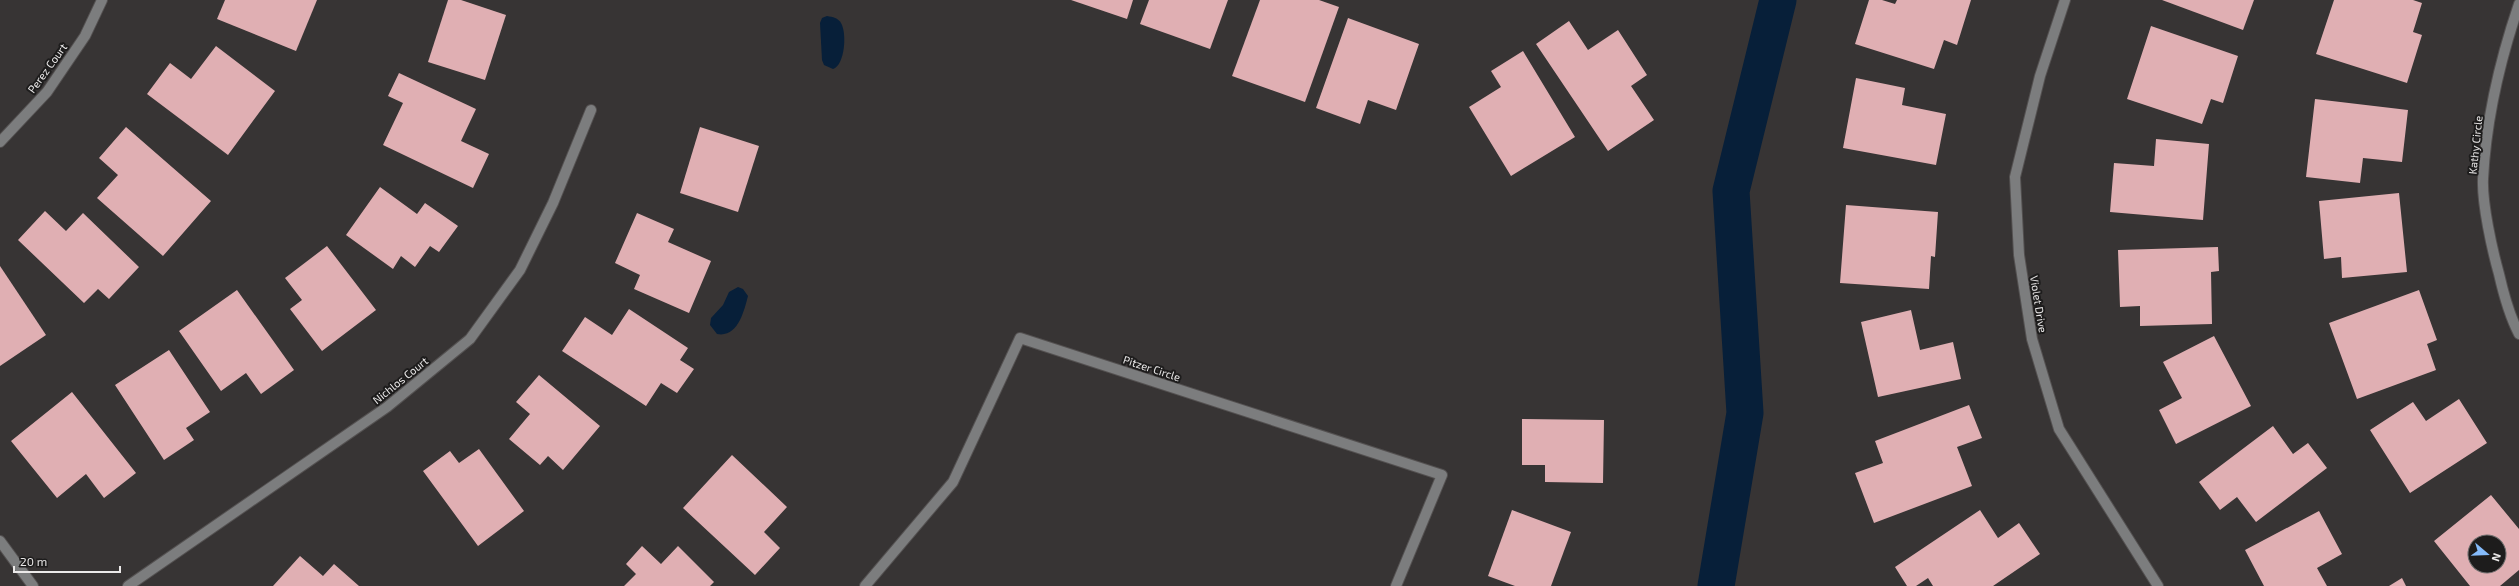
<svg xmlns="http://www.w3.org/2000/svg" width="2519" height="586" font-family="'Exo 2',sans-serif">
	<rect width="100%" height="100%" fill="#373434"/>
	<g fill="#071f39">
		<path d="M827,16c6,1 11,2 14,7 6,10 4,42 -8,46l-9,-4 -2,-5 -2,-37 2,-5z"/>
		<path d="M738,287l5,2 5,7c-4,15 -10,42 -31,38l-7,-9 1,-7 12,-13 6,-13z"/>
	</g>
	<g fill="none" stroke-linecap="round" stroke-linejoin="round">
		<path stroke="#071f39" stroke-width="37" d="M1716,586l29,-173 -14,-222 47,-191"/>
	</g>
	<g fill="#e0afb3" fill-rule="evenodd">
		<path d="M225,0h92l-21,51 -79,-32z"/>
		<path d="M448,0h13l45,15 -21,65 -57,-18z"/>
		<path d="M1071,0h62l-6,19z"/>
		<path d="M1149,0h79l-18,49 -70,-25z"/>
		<path d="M1260,0h59l20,7 -34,95 -73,-26z"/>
		<path d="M1869,0h13l13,4 2,-4h74l-14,45 -13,-5 -10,29 -79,-25z"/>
		<path d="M2162,0h92l-11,30z"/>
		<path d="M2334,0h79l9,3 -9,29 9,3 -15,48 -91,-29z"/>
		<path d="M1348,18l71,26 -23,66 -28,-10 -8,24 -44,-16z"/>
		<path d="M1569,21l19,29 30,-20 29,45 -16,11 23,34 -46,31 -72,-107z"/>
		<path d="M2151,26l87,30 -15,47 -12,-4 -9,25 -75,-25z"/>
		<path d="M216,46l59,45 -47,64 -81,-61 23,-31 21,16z"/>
		<path d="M1523,51l52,86 -64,39 -42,-69 32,-20 -10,-16z"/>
		<path d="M399,73l77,36 -15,32 28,13 -16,34 -90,-43 20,-42 -15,-7z"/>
		<path d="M1856,78l49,10 -3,17 44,9 -10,51 -93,-17z"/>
		<path d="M2315,99l93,11 -6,52 -39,-4 -3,25 -54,-6z"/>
		<path d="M126,127l85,74 -48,55 -66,-58 21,-23 -19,-17z"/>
		<path d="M700,127l59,19 -21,66 -58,-19z"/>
		<path d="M2156,139l53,5 -6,76 -93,-8 4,-49 40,3z"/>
		<path d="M380,187l37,27 8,-11 33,23 -19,26 -9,-6 -15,21 -14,-11 -8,13 -47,-34z"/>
		<path d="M2399,193l8,79 -65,6 -1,-21 -17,2 -5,-58z"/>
		<path d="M1846,205l92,7 -3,45 -4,-1 -2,33 -89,-6z"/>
		<path d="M45,211l21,20 17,-18 56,54 -30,32 -11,-10 -14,14 -66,-63z"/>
		<path d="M637,213l37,16 -6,13 43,19 -22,52 -55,-24 6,-14 -25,-12z"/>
		<path d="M327,246l49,64 -54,41 -32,-42 12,-9 -17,-22z"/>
		<path d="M2218,247l1,24 -8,1 1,52 -72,2v-20l-20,1 -2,-57z"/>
		<path d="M0,266l46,69 -46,31z"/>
		<path d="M237,290l57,80 -33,24 -15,-21 -25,18 -42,-60z"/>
		<path d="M2419,290l18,50 -10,4 9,26 -79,29 -28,-76z"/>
		<path d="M629,309l59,39 -8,12 14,9 -17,24 -16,-10 -15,23 -84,-55 23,-34 27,18z"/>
		<path d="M1911,310l9,40 33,-8 8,37 -83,18 -17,-75z"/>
		<path d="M2214,336l37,70 -75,38 -17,-34 23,-12 -19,-36z"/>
		<path d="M169,350l41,62 -24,16 8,12 -30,20 -49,-75z"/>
		<path d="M539,375l61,51 -37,44 -15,-14 -8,9 -31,-26 21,-25 -14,-12z"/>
		<path d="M72,392l64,81 -32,25 -18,-24 -29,24 -46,-57z"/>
		<path d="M2459,399l28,44 -77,50 -40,-63 43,-28 13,19z"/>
		<path d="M1969,405l13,33 -25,9 15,39 -98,37 -19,-50 28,-10 -8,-22z"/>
		<path d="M1522,419l82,1 -1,63 -58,-1v-17h-23z"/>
		<path d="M2273,426l20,28 15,-11 19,25 -71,54 -19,-25 -17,13 -21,-28z"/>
		<path d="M479,449l45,62 -46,35 -55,-75 27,-20 9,12z"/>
		<path d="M732,455l55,52 -23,25 16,16 -25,27 -72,-67z"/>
		<path d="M2491,495l28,34v41l-19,16h-30l-36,-45zM2475,542h24v24h-24z"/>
		<path d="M1512,510l59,22 -20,54h-36l-27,-10z"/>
		<path d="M1980,510l18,28 21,-15 21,31 -47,32h-60l-5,-8 -12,8h-9l-12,-19z"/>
		<path d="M2319,511l23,43 -25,14 10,18h-63l-19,-36z"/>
		<path d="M642,546l19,18 17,-18 36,36 -4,4h-86l12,-12 -10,-10z"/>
		<path d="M300,556l23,20 11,-12 25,22h-86z"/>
		<path d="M2402,578l4,8h-17z"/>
	</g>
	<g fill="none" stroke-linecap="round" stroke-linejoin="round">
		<g stroke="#545151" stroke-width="12">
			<g id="minor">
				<path d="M2065,0l-25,76 -25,101 4,78 13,84 27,90 99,157"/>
				<path d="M2519,4c-19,56 -33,115 -36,175 -1,25 9,70 16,95 5,22 10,41 20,60"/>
				<path d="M0,142l47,-50 38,-56 17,-36"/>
				<path d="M0,541l33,45"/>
				<path d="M128,586l259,-179 83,-68 50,-69 33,-67 38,-93"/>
				<path d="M865,586l88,-104 67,-144 422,137 -46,111"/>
			</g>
		</g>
		<use href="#minor" stroke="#7c7d7e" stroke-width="10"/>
	</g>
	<g text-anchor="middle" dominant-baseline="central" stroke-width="4" stroke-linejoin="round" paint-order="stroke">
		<g font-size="11" fill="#ebe9e9" stroke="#1d1c1c">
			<text transform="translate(47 68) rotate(-54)">Perez Court</text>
			<text transform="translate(2475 145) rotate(-84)">Kathy Circle</text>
			<text transform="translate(2039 304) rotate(81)">Violet Drive</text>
			<text transform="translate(1152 368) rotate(18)">Pitzer Circle</text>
			<text transform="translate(400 380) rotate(-39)">Nichlos Court</text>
		</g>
	</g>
	<g transform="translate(2487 554) rotate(109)"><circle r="19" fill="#1d1c1c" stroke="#6f6e6e"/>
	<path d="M0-3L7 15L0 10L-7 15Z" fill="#85bbfb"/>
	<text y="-6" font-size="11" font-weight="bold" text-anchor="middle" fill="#ebe9e9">N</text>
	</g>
	<path d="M14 566v6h106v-6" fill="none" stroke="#ebe9e9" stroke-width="2"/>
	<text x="20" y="566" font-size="12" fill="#ebe9e9" stroke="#1d1c1c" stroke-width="3" paint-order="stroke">20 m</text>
</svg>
